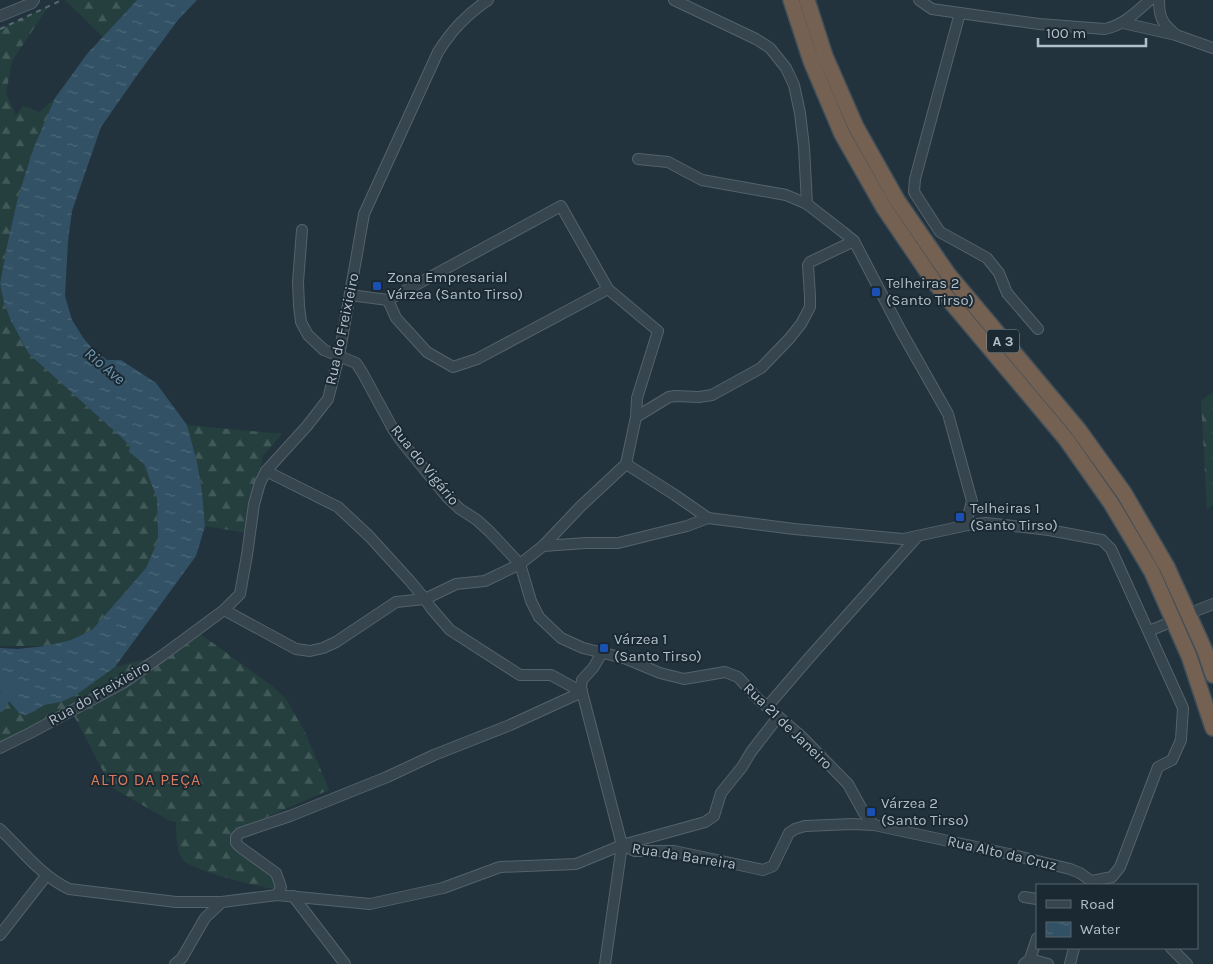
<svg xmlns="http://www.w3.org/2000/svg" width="1213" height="964" font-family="Karla,sans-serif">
	<defs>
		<pattern id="forest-firs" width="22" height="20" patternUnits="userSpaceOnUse" patternTransform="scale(1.25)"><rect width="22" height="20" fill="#243f3d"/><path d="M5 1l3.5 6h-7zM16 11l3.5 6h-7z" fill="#415958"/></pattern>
		<pattern id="water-ripples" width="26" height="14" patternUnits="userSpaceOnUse" patternTransform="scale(1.25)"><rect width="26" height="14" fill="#325165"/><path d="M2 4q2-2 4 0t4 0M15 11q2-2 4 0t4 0" fill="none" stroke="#4d687a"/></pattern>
	</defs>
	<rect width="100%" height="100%" fill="#22333e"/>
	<g fill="url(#forest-firs)">
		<path d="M65,0h72l-34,37z"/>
		<path d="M49,6l-37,55 -6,32 10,22 7,-9 17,6 15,-14 -37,99 -10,44 -8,43 4,19 7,18 18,33 92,83 9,9 -1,6 15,12 13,35 1,41 -12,28 -54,62 -21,10 -26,6h-45v-617z"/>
		<path d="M1213,392v112l-6,6 -6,-109z"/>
		<path d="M187,425l95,9 -19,22 -16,77 -42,-7 -3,-34 -5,-30z"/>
		<path d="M199,633l72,52 15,14 19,33 24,58 -87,38 -10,10 2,11 41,25 1,15c-15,-1 -85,-19 -93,-29 -7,-9 -7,-27 -7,-38l-6,-1 -64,-37 -1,-9 -31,-59 47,-27z"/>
		<path d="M149,658l-35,24 -51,31 -63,31v-54l19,23 14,-1 11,-7 17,-3 15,-7 39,-28z"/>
	</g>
	<path fill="url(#water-ripples)" d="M137,0h60l-19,20 -40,54 -37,53 -29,84 -4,30 -3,55 7,24 12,19 10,11 13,10h14l35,23 31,42 10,37 5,30 3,34 -9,30 -81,111 -39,28 -15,7 -17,3 -11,7 -8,3 -6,-2 -19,-23v-42l18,1 27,-3 26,-6 21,-10 54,-62 12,-28 -1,-41 -13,-35 -15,-12 1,-6 -9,-9 -92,-83 -18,-33 -7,-18 -4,-19 8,-43 10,-44 16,-50 21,-49 32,-44z"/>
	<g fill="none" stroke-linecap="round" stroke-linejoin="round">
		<path stroke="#325165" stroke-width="12" d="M0,706l12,-24"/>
		<g stroke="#54626c" stroke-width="12">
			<g id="minor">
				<path d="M674,0l82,39 14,9 16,20 8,17 6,28 4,34 3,57 36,28 11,9 47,90 47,83 24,87 -4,15v9"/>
				<path d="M919,0l13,9 28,4 79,11 66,5c19,-4 31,-17 45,-29"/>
				<path d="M1159,0c0,18 3,23 17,35"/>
				<path d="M960,13l-45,166 -1,13 26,40 47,26 12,15 8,20 31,36"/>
				<path d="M0,16l32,-13 2,-3"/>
				<path d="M1123,23l53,12 37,13"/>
				<path d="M638,159l30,3 34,18 84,15 21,9"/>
				<path d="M302,230l-4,52 1,24 2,16 7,13 16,15 32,13 6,9 31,57 9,13 45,55 13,12 17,11 13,12 30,32 11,37 8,16 22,21 22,10 41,10 36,15 24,6 41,-7 13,5 20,22 43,37 47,48 16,29 10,12"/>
				<path d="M350,295l38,5 173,-94 47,83 50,42 -21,67 -1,19 -10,47"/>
				<path d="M388,300l8,18 31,34 26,15 24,-8 131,-70"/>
				<path d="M636,417l33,-20 6,-1 24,1 13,-2 49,-27 28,-29 12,-15 9,-17v-11l-2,-31 2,-3 44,-21"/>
				<path d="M266,471l72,36 31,29 41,45 15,18 6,9 19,22 70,45h31l31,17 40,153 -17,119"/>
				<path d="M543,546l37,-39 46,-43 49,31 33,23"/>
				<path d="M224,610l72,39 14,2 13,-3 13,-6 60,-40 29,-3 31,-15 29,-3 35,-17 23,-18 43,-3h32l69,-17 21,-8 86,11 109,10 65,-14 18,-2 63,7 53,10 9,9 72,159 -2,32 -9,20 -14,7 -38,100 -8,10 -20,4"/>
				<path d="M1198,610l15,-6"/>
				<path d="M1149,631l17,-7"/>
				<path d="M767,707l42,-49 108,-121"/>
				<path d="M0,748l32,-16 91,-49 40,-28 61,-45 16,-16 7,-39 7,-51 6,-21 6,-12 41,-45 21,-27 11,-43 25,-142 74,-162c14,-22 28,-37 50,-52"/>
				<path d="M0,829c22,21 41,47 69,60l107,13h46l55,-7 93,9 73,-16 57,-21 76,-3 46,-19 76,-21 7,-2 9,-6 7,-23 21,-26 9,-15 27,-35"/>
				<path d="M622,845l13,6h39l89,19 10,-4 16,-33 6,-4 10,-3 47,-2 22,1 135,29 61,15 10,4 15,11"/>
				<path d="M277,895l4,-8 -5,-14 -36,-26 -4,-4v-6l4,-4 50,-17 97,-39 47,-22 76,-30 72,-33 -1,-6 1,-6 11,-12 9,-15"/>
				<path d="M293,896l52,68"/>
				<path d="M1024,897l13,2"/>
				<path d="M0,935l46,-59"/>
				<path d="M1171,948l16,16"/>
				<path d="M1030,959l18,5"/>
				<path d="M175,964l7,-6 23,-40 17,-16"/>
				<path d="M1024,964l6,-5 7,-21"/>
				<path d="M1070,964l4,-16"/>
			</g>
		</g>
		<g stroke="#414f59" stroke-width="18">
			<g id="highway">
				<path d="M791,0l20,61 31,73 42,74 51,75 131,156 45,64 41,69 37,84 24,72"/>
				<path d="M807,0l18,56 31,71 41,73 51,74 130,155 46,64 43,74 38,84 8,24"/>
			</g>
		</g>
		<use href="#minor" stroke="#36454e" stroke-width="10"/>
		<use href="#highway" stroke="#756152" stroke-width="15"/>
		<path stroke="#586a75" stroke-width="2" stroke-dasharray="5 5" stroke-linecap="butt" d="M0,29l62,-29"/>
	</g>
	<g fill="#1a4fb4" stroke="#1b2933" stroke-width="2">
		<rect x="372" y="281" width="10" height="10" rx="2.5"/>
		<rect x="871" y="287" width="10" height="10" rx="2.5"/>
		<rect x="955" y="512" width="10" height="10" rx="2.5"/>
		<rect x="599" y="643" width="10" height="10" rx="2.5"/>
		<rect x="866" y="807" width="10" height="10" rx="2.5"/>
	</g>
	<g text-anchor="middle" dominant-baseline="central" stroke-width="4" stroke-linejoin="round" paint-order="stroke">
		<rect fill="#1b2933" stroke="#85929c" stroke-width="1" x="987" y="329.5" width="32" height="23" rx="4"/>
		<g font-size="14" font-weight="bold" fill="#b2bfc9">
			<text x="1003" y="341">A 3</text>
		</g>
		<g font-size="15" fill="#b2bfc9" stroke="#1b2933" text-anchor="start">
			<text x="387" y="277">Zona Empresarial<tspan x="387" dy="17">Várzea (Santo Tirso)</tspan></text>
			<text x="886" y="283">Telheiras 2<tspan x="886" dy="17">(Santo Tirso)</tspan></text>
			<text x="970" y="508">Telheiras 1<tspan x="970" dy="17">(Santo Tirso)</tspan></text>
			<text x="614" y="639">Várzea 1<tspan x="614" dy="17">(Santo Tirso)</tspan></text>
			<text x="881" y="803">Várzea 2<tspan x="881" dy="17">(Santo Tirso)</tspan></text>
		</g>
		<g font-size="15" fill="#b2bfc9" stroke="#1b2933">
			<text transform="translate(342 329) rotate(-78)">Rua do Freixieiro</text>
			<text transform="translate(425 465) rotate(51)">Rua do Vigário</text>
			<text transform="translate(99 693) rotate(-30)">Rua do Freixieiro</text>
			<text transform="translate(788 726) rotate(44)">Rua 21 de Janeiro</text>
			<text transform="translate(1002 853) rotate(13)">Rua Alto da Cruz</text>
			<text transform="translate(684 856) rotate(9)">Rua da Barreira</text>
		</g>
		<g font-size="16" font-style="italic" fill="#7097af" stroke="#1b2933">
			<text transform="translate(105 366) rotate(40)">Rio Ave</text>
		</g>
		<g font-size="16" letter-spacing="1" fill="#db7a5b" stroke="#1b2933">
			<text x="146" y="779">ALTO DA PEÇA</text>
		</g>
	</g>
	<rect x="1036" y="884" width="162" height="65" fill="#1b2933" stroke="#57656f"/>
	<rect x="1046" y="900" width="25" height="8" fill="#36454e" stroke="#57656f"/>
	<text x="1080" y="909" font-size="15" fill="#b2bfc9">Road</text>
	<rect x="1046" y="922" width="25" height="15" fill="url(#water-ripples)" stroke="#57656f"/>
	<text x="1080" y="934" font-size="15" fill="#b2bfc9">Water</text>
	<path d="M1038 38v8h108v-8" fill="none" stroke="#b2bfc9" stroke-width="2.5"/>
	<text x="1046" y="38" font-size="15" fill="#b2bfc9" stroke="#1b2933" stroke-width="4" paint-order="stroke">100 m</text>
</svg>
